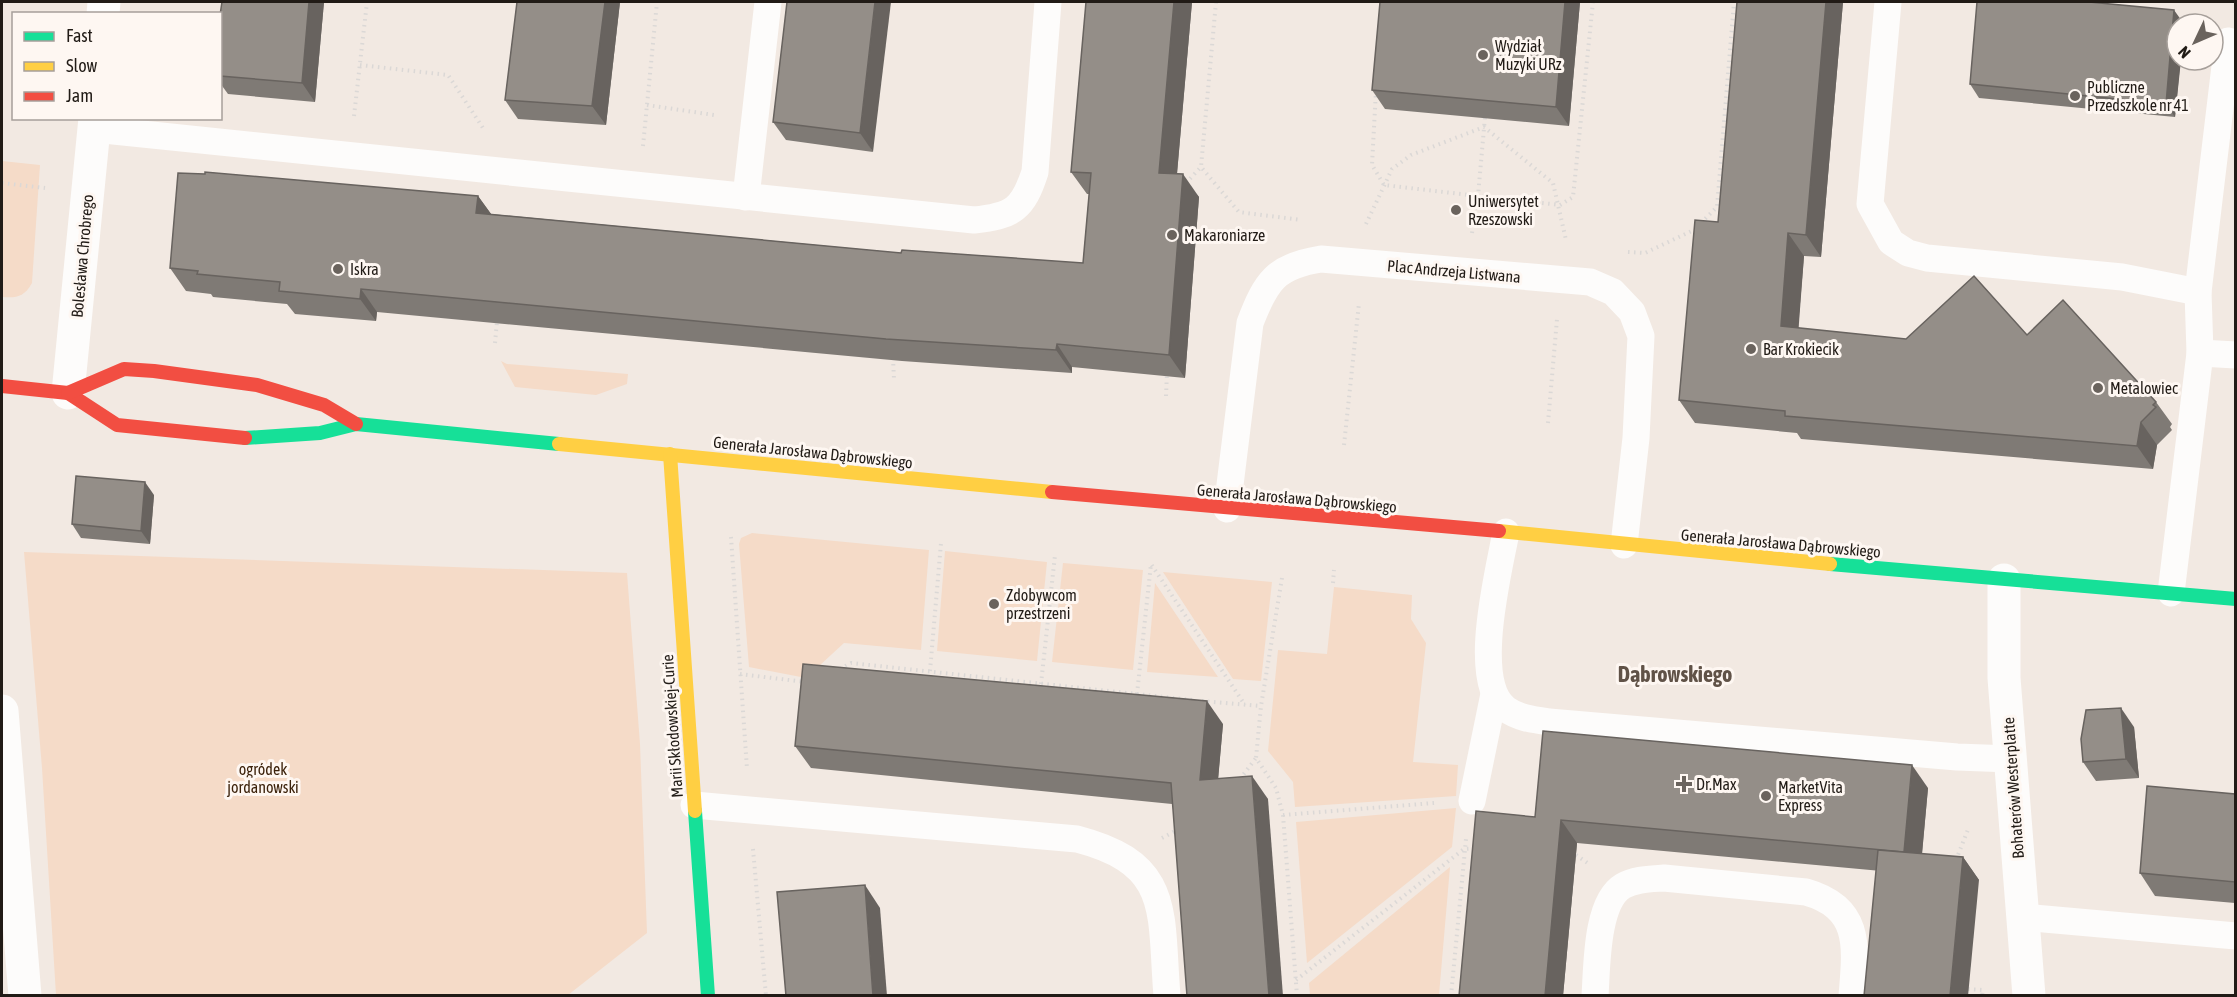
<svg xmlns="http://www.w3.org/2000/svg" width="2237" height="997" font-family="'Asap Condensed',sans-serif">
	<rect width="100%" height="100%" fill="#f2e9e2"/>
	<g fill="#f5dbc8">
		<path d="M2,161l38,4 -8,118c-8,14 -15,15 -30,14z"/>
		<path d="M501,361l6,3 121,10 -1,10 -31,11 -81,-8z"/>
		<path d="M752,533l177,17 -8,100 -77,-7 -38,35 -57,-11 -10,-123 2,-6z"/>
		<path d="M945,551l102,11 -10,99 -100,-10z"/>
		<path d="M24,552l603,21 13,171 7,189 -79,62h-512l-14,-227z"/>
		<path d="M1063,563l80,7 -10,100 -81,-8z"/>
		<path d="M1163,572l109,10 -11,99 -28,-2z"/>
		<path d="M1155,583l63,94 -71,-5z"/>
		<path d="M1334,587l78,8 -1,24 15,24 -13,119 45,3 -2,31 -161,11 -2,-25 -25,-31 10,-101 49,4z"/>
		<path d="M1456,808l-4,39 -145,116 -11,-141z"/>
		<path d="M1450,867l-11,128h-129l-1,-12z"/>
	</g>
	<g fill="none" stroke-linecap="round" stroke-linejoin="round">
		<g stroke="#dbd8d6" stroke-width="4" stroke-dasharray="1.5 4.5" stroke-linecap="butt">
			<path d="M1216,2l-15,165 38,45 62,8"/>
			<path d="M360,65l88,10 35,53"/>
			<path d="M1376,90l-4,75 12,20 94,11 7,-79"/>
			<path d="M647,105l67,10"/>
			<path d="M354,116l13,-114"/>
			<path d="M643,146l14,-144"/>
			<path d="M2,183l43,5"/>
			<path d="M1186,183l15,-16"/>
			<path d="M1701,223l16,-16 17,-205"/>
			<path d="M1366,224l26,-55 19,-14 73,-28 69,56 13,57"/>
			<path d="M1472,233l6,-37 82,9 13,-8 20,-195"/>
			<path d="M1628,252l17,1 51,-24"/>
			<path d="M495,343l2,-22"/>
			<path d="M893,358l1,21"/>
			<path d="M1166,396l1,-23"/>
			<path d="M1548,423l9,-104"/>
			<path d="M1344,445l15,-142"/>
			<path d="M731,537l16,232"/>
			<path d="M1282,578l-21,128 -5,52 20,30 7,27 14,181"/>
			<path d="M1333,583l1,-13"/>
			<path d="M840,669l11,-6 341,37"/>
			<path d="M930,671l11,-128"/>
			<path d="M740,674l65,8"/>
			<path d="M1041,684l14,-129"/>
			<path d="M1137,694l14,-130 94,141"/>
			<path d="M1202,701l59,5"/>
			<path d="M1240,779l16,-21"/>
			<path d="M1283,815l151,-12"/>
			<path d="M1162,838l15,-8"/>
			<path d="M753,849l13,147"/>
			<path d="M1576,855l13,9"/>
			<path d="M1956,860l13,-33"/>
			<path d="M1296,980l168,-131 13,-1"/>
			<path d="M1968,989l15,1 -1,6"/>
			<path d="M1451,996l15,-157"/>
		</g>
		<g stroke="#fdfcfb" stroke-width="27">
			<path d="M1888,2l-18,202 21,38 17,11 19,5 195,19 76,15"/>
			<path d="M94,129l880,91c39,-4 49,-11 61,-48l13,-170"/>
			<path d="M746,197l22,-195"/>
			<path d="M2200,353l36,2"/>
			<path d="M1227,509l23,-186c16,-42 26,-57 71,-64l269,23 23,10 19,20 9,24 -5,102 -12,107"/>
			<path d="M1506,532c-7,39 -36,150 0,177 12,9 29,11 43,13l408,35 54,2"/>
			<path d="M2171,593l29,-240 -2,-61 30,-251"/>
			<path d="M1472,801l22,-107"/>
			<path d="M694,805l383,34c96,25 83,73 90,157"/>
			<path d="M2022,917l214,19"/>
			<path d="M1595,996c2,-29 1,-94 28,-110 12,-7 27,-7 41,-8l142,14c56,16 50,55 46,104"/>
		</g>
		<g stroke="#fdfcfb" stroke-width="33">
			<path d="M103,14l1,-12"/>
			<path d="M68,393l27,-275"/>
			<path d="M2004,580v98l25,318"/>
			<path d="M2,711l23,285"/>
		</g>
		<g stroke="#16e098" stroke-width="14">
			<path d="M245,438l75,-5 36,-9 203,20"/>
			<path d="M1830,564l406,35"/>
			<path d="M695,811l13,185"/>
		</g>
		<g stroke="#ffcf43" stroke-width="14">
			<path d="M559,444l493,48"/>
			<path d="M670,454l25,357"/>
			<path d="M1499,531l331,33"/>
		</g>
		<g stroke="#f24e42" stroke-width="14">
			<path d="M2,386l66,7 49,32 128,13"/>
			<path d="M68,393l56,-24 30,2 103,14 67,20 32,19"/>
			<path d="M1052,492l447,39"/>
		</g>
	</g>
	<g fill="#7f7a75">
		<path d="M324,2l-9,100 -87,-8 -8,-11v-68z"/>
		<path d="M517,2h103l-14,123 -88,-6 -13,-19z"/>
		<path d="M787,2l86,150 -87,-12 -13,-18z"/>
		<path d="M1086,2h106l-15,172 22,23 -14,181 -113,-11v6l-170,-12 -525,-49 -1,9 -81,-7 -8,-10 -74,-7 -2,-3 -25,-3 -16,-23 308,-72 13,18 410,39 182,10 6,-69h-2l-16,-22z"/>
		<path d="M1380,2h200l-11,124 -184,-17 -13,-19z"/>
		<path d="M1737,2h106l-22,255 -17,-1 -6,72 108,11 121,-4 129,67 16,22 -2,3 2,3 -15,15 -4,24 -352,-30 -4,-6 -102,-10 -16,-23 39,-178z"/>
		<path d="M2184,24l-9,93 -196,-19 -9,-14z"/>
		<path d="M154,495l-4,49 -69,-6 -9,-14z"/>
		<path d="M1223,724l-5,55 50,20 -96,5 -361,-36 -16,-22z"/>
		<path d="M2134,727l5,51 -43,3 -13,-19z"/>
		<path d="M1928,788l-6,66 41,3 16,23 -402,-37 -14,153h-104l76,-179z"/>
		<path d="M2235,794v109l-80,-7 -15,-23z"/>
	</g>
	<g fill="#68635f">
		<path d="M309,2h15l-9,100 -13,-19z"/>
		<path d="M605,2h15l-14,123 -14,-19z"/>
		<path d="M875,2h16l-18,150 -13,-19z"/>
		<path d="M1174,2h18l-17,194 -16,-23z"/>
		<path d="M1565,2h15l-11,124 -13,-19z"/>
		<path d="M1826,2h17l-22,255 -15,-22z"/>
		<path d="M2174,10l10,14h-7v36h4l-6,57 -9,-13z"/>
		<path d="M1183,174l16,23 -14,181 -16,-23z"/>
		<path d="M478,196l16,22 -18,-5z"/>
		<path d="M1788,233l16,23 -7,93 -16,-23z"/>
		<path d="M361,289l16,23 -1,9 -16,-22z"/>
		<path d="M1057,344l15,23v6l-16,-23z"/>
		<path d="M2141,422l16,23 -4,24 -16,-23z"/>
		<path d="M145,482l9,13 -4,49 -9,-13z"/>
		<path d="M1207,701l16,23 -7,79 -16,-23z"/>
		<path d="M2121,708l13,19 5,51 -13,-19z"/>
		<path d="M1912,765l16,23 -8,87 -16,-23z"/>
		<path d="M1252,776l16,23 15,197h-14z"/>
		<path d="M1561,820l16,23 -14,153h-18z"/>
		<path d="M1963,857l16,23 -11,116h-18z"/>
		<path d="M865,885l15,23 7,88h-14z"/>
	</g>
	<g fill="#948e88" stroke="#68635f" stroke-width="1.5">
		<path d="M222,2h87l-7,81 -82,-7v-61z"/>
		<path d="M517,2h88l-13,104 -87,-6z"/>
		<path d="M787,2h88l-15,131 -87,-11z"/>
		<path d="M1086,2h88l-15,171 24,1 -14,181 -112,-11 -1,6 -170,-11 -525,-50 -1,10 -81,-8 1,-9 -83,-8 1,-3 -28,-3 8,-95 27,1v-2l273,24 -2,17 425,40 1,-3 181,13 8,-90 -20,-1z"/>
		<path d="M1380,2h185l-9,105 -184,-17z"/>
		<path d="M1737,2h89l-20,233 -18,-2 -7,93 125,13 68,-63 53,59 36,-35 93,102 -3,3 3,2 -15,15 -4,24 -352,-30v-5l-106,-11 16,-180 23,2z"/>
		<path d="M1977,2h112l85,8 -8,94 -196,-20z"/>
		<path d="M76,476l69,6 -4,49 -69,-7z"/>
		<path d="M803,664l404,37 -7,79 52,-4 17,220h-82l-16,-213 -376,-37z"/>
		<path d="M2121,708l5,51 -43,3 -2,-23 5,-29z"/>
		<path d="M1543,731l369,34 -8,87 -343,-32 -16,176h-86l17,-185 59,6z"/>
		<path d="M2147,786l88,8v88l-95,-9z"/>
		<path d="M1878,850l85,7 -13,139h-86z"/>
		<path d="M865,885l8,111h-87l-9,-104z"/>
	</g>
	<g fill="#6a635d" stroke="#fef7f2" stroke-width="2">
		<circle cx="1483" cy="55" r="6"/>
		<circle cx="2075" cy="96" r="6"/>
		<circle cx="1456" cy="210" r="6"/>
		<circle cx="1172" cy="235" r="6"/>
		<circle cx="338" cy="269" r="6"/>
		<circle cx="1751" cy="349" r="6"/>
		<circle cx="2098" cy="388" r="6"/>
		<circle cx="994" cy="604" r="6"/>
		<path d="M1681 775h6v6h6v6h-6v6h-6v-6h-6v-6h6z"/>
		<circle cx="1766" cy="796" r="6"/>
	</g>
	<g text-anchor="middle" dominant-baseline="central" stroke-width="6" stroke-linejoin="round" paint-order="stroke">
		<g font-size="16" fill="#211b16" stroke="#fef7f2" text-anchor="start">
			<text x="1495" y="46">Wydział<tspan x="1495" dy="18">Muzyki URz</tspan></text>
			<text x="2087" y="87">Publiczne<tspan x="2087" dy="18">Przedszkole nr 41</tspan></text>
			<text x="1468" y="201">Uniwersytet<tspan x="1468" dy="18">Rzeszowski</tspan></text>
			<text x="1184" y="235">Makaroniarze</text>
			<text x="350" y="269">Iskra</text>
			<text x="1763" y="349">Bar Krokiecik</text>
			<text x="2110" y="388">Metalowiec</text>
			<text x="1006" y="595">Zdobywcom<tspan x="1006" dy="18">przestrzeni</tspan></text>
			<text x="1696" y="784">Dr.Max</text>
			<text x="1778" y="787">MarketVita<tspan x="1778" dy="18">Express</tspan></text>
		</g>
		<g font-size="16" fill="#211b16" stroke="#fef7f2">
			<text transform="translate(82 256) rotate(-85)">Bolesława Chrobrego</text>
			<text transform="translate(1454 271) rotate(5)">Plac Andrzeja Listwana</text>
			<text transform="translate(813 452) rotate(6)">Generała Jarosława Dąbrowskiego</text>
			<text transform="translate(1297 498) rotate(5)">Generała Jarosława Dąbrowskiego</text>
			<text transform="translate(1781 543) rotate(5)">Generała Jarosława Dąbrowskiego</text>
			<text transform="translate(672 726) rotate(-94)">Marii Skłodowskiej-Curie</text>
			<text transform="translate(2013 788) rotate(-94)">Bohaterów Westerplatte</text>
		</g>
		<g font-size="16" fill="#3c220b" stroke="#fef7f2">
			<text x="263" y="769">ogródek<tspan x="263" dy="18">jordanowski</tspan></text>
		</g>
		<g font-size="22" font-weight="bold" fill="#605247" stroke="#fef7f2">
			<text x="1675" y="674">Dąbrowskiego</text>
		</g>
	</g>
	<rect width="2237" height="997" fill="none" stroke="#211b16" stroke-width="6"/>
	<rect x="12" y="12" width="210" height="108" fill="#fef7f2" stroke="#a69f9a" stroke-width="1.5"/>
	<rect x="24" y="32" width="30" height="9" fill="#16e098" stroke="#a69f9a" stroke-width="1.5"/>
	<text x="66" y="42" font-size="18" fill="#211b16">Fast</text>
	<rect x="24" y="62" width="30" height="9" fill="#ffcf43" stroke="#a69f9a" stroke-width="1.5"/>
	<text x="66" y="72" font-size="18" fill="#211b16">Slow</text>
	<rect x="24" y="92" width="30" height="9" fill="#f24e42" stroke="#a69f9a" stroke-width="1.5"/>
	<text x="66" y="102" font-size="18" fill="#211b16">Jam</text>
	<g transform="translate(2195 42) rotate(226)"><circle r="28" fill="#fef7f2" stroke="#a69f9a" stroke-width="1.5"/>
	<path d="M0-4.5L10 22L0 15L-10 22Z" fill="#6a635d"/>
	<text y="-9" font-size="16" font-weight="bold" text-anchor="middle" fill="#211b16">N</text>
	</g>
</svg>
